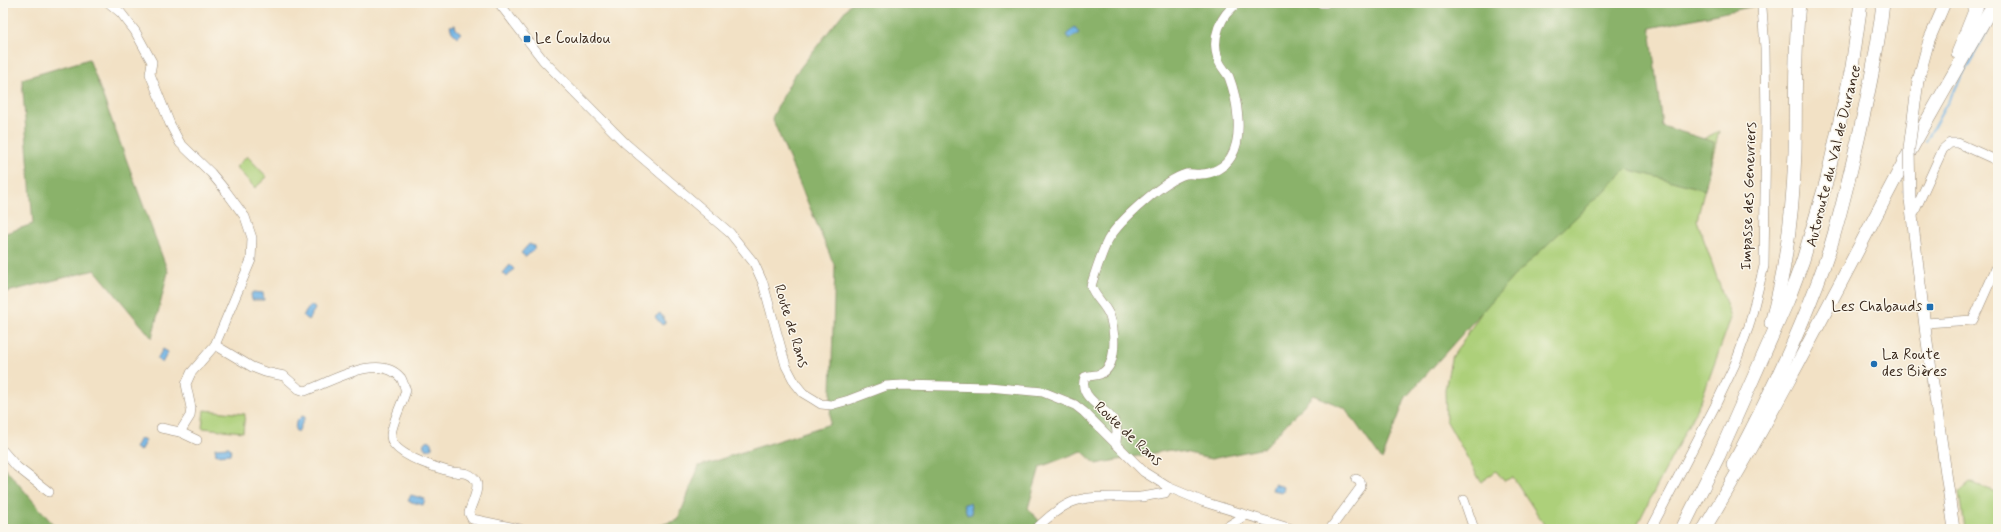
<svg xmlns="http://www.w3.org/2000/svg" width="2001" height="532" font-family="Mynerve,sans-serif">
	<rect width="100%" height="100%" fill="#fbf7ec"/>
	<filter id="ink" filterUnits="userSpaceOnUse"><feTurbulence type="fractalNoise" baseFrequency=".025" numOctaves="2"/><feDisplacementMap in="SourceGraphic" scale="8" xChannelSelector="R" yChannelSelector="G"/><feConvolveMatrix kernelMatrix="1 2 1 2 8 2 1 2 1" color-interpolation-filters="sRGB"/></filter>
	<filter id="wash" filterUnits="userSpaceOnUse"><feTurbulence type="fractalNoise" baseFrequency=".012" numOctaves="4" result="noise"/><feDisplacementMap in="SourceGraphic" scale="16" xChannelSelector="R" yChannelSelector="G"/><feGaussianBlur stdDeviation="0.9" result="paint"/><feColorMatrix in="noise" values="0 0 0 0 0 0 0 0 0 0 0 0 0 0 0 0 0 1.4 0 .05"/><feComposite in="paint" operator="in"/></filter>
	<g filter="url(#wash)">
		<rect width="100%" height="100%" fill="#f2e1c5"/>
		<g fill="#add07a" stroke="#747d4c">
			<path d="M1645,124l48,20 26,-13 -22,89 34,98 -29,80 -67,131h-88l-34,-52 -9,4 -8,-10 -15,11 -35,-62 -1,-30 6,-31 126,-193z"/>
			<path d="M247,156l20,21 -12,11 -19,-21z"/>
			<path d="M204,410l41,4 -2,18 -41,-4z"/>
			<path d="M1970,482l28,11v36h-34l-5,-37z"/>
		</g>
		<g fill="#8ab26a" stroke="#626e44">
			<path d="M851,3h918l-119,25 12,98 52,16 -9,48 -78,-21 -114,108 -107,120 -24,63 -37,-52 -32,-13 -49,53 -53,11 -41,-9 -74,14 -14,-13 -42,16 -12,41 18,21h-399l31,-9 21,-54 131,-42 5,-157 -63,-149 21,-41z"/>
			<path d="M89,59l79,213 -16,66 -57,-68 -92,23v-59l30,-10 -11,-145z"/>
			<path d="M3,466l54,63h-54z"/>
		</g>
		<g fill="#6eb2e4" stroke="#546e81">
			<path d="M455,25l1,4 5,4 -4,4 -5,-5 -2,-6z"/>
			<path d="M1075,27l4,6 -10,6 -3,-4z"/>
			<path d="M529,244l5,2v3l-8,8 -5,-4z"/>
			<path d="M510,265l4,4 -7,8 -4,-4z"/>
			<path d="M254,292l9,1 1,7h-12l-1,-6z"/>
			<path d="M310,306h3l2,3 -7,11 -5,-4z"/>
			<path d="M660,313l6,9 -4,3 -7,-8z"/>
			<path d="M163,349l5,3 -6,11 -5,-4z"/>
			<path d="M302,416l3,1 -7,15 -3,-2 1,-8z"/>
			<path d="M140,438l6,2 -6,11 -5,-3z"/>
			<circle cx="428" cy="445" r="4.5"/>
			<path d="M229,447l2,3 -1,4 -14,1 -1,-7z"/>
			<path d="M1274,484l10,3 -1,5 -11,-2z"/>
			<path d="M411,495l14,4 -2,6 -15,-4z"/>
			<path d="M970,503l2,11 -5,1 -3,-11z"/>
		</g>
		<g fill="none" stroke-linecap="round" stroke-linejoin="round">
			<path stroke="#6eb2e4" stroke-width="2" d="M1926,141l72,-129"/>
		</g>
	</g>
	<g filter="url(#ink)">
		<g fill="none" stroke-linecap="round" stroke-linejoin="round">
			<g stroke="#968672" stroke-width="10">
				<g id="minor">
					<path d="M109,3l12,10 14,18 17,31 -2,12 20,50 10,19 31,30 14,17 20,27 7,21 -1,22 -36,85 -24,28 -5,11 5,24 -1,8 -10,16"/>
					<path d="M499,3l44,57 82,83 105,90 24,30 9,20 23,83 9,17 8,10 10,6 8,5 10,1 18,-5 37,-14 16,-1 87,2 54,5 32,13 9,7 60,60 24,15 36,15 88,27"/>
					<path d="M1321,3h5"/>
					<path d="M1912,217l31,-68 7,-6h8l40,18"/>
					<path d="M1925,323l48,-3 25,-56"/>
					<path d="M215,345l37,22 13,5 19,4 15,13 6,2c24,-8 74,-40 96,-13 2,3 3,9 5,12 -3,12 -15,35 -15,46 0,18 43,31 57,35 10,3 22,-1 28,10 4,8 -5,23 -7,32l3,6 48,10"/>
					<path d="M161,428l19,4 17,8"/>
					<path d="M1116,442c1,-7 2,-14 -2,-21 -9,-14 -37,-23 -29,-44 4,-2 10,-1 15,-3 18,-7 15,-42 10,-57 -4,-12 -15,-19 -19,-31 5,-16 10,-32 17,-46 11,-19 56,-60 78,-66 5,-1 10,1 15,0 11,0 24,-7 30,-17 13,-21 6,-59 -2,-80 -3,-6 -9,-11 -11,-18 -7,-21 2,-44 20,-56"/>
					<path d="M3,451l14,16 32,25"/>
					<path d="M1464,500l10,29"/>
					<path d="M1036,529c10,-10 21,-20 34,-26 19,-9 50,-5 70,-6 9,-1 17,-3 25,-4l3,-6"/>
					<path d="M1223,529l23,-14"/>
					<path d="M1330,529l31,-42 -1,-6 -4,-2"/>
					<path d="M1651,529l64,-123 20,-42 14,-38 15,-60 2,-144 -1,-74 -3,-40"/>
				</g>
			</g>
			<g stroke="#968672" stroke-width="12">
				<g id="major">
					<path d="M1918,81l11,-41 16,-37"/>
					<path d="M1910,199l16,136 28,194"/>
				</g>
			</g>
			<g stroke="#968672" stroke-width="14">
				<g id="highway">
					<path d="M1958,53l20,-50"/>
					<path d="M1771,323c16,-56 22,-113 24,-171 1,-50 -1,-100 4,-149"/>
					<path d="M1733,465c37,-69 71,-140 96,-214 12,-37 20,-74 29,-111 10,-45 20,-91 25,-137"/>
					<path d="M1682,529l37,-74 69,-155 15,-40 24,-81 25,-112 9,-64"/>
					<path d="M1704,529c69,-114 129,-232 191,-350 31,-59 66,-117 99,-176"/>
				</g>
			</g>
			<use href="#minor" stroke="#fff" stroke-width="9"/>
			<use href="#major" stroke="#fff" stroke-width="11"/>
			<use href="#highway" stroke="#fff" stroke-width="13"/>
			<g stroke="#968672" stroke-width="12" stroke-linecap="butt">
				<path id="major-bridge" d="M1910,199l-1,-51 9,-67"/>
			</g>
			<use href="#major-bridge" stroke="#fff" stroke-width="11"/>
		</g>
	</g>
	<g fill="#1f6fb2" stroke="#fbf7ec" stroke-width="1.5">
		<rect x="523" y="35" width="8" height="8" rx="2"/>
		<rect x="1926" y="303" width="8" height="8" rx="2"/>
		<circle cx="1874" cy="364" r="4"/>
	</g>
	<g text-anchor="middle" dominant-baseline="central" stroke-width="3" stroke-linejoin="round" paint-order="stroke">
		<g font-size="15" fill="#3b2a1e" stroke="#fbf7ec" text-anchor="start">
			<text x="535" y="39">Le Couladou</text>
			<text x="1922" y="307" text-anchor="end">Les Chabauds</text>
			<text x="1882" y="355">La Route<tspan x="1882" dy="17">des Bières</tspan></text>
		</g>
		<g font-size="15" fill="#3b2a1e" stroke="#fbf7ec">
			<text transform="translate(1834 156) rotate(-76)">Autoroute du Val de Durance</text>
			<text transform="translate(1749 196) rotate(-88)">Impasse des Genevriers</text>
			<text transform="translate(791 326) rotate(73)">Route de Rans</text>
			<text transform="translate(1128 434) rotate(43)">Route de Rans</text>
		</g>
	</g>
	<rect width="2001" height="532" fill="none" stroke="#fbf7ec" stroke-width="16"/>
</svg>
